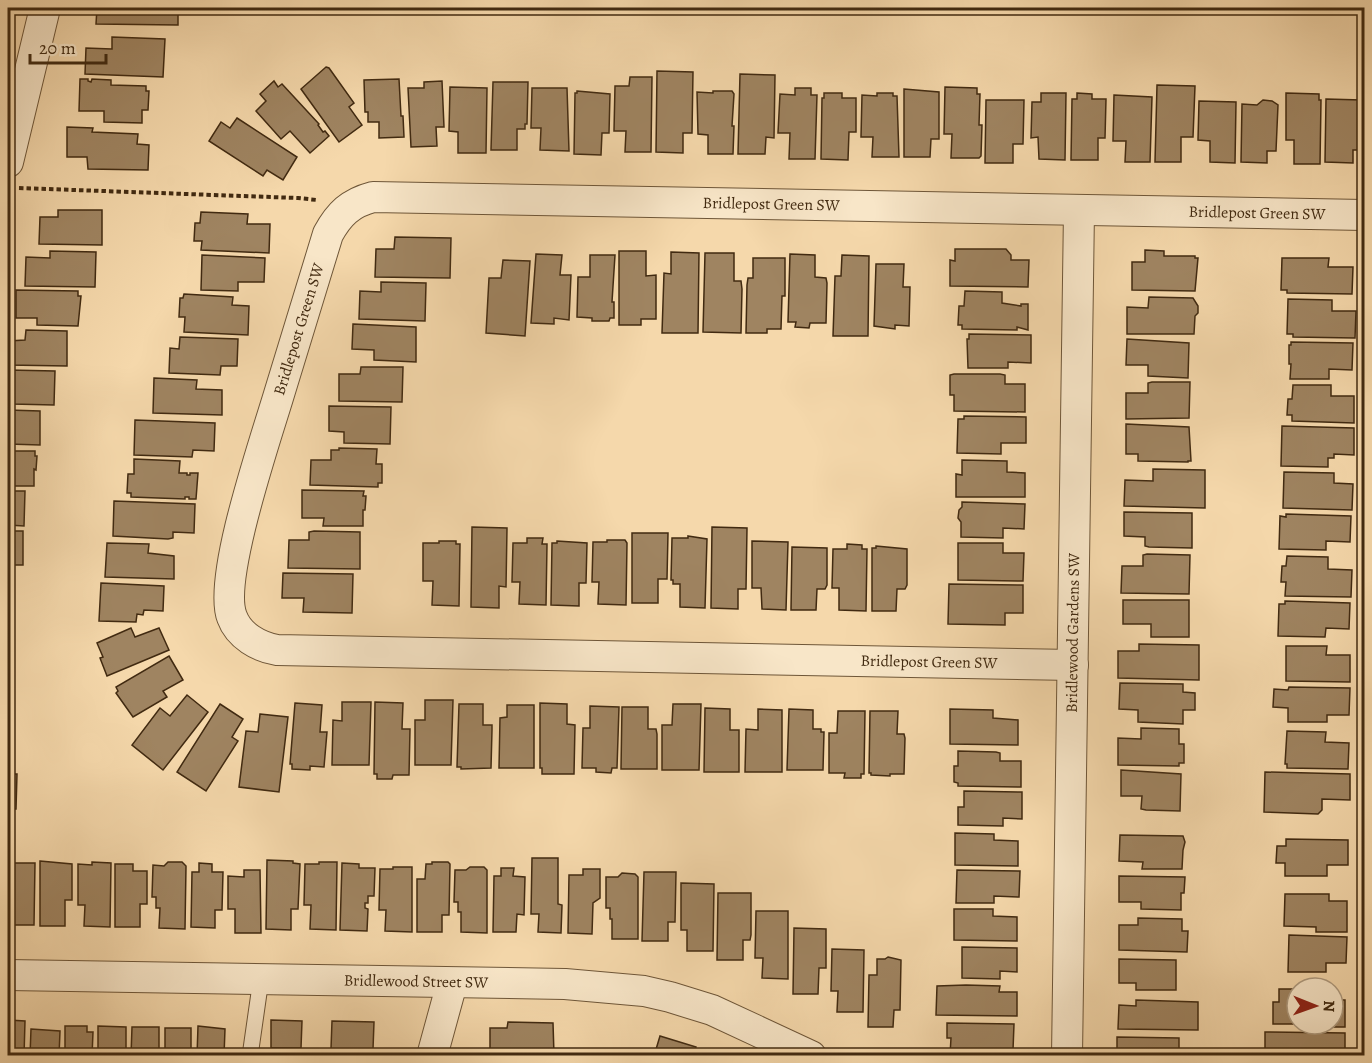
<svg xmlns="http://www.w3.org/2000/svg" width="1372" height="1063" font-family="Alegreya,serif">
	<rect width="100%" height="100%" fill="#f5d8ab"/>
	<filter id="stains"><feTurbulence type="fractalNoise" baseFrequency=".00333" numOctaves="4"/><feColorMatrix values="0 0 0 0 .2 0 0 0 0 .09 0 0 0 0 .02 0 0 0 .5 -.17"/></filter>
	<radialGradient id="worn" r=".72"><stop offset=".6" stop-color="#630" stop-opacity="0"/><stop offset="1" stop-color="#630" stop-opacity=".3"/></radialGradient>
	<g fill="#9f8461" stroke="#412a11" stroke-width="1.5">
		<path d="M97,8h81v17l-82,-1z"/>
		<rect x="1180" y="8" width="29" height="5"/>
		<path d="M1254,8h28v2l-28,-1z"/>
		<path d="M112,37l53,2 -2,38 -78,-3 1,-26 26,1z"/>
		<path d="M326,67l3,1 25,35 -5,4 13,18 -23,17 -38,-53z"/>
		<path d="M657,71l36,1 -1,61h-9v20l-27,-1z"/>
		<path d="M740,74l35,1 -1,63 -8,-1 -1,17h-27z"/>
		<path d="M630,77h22l-1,75h-26l1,-21h-12l1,-45h14z"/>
		<path d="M80,79h8v2l3,1 1,-3 19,1v5l35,1v5h3l-1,19h-6v13l-38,-1v-11h-25z"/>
		<path d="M399,79l2,37h2l1,21 -25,1v-16h-11v-10h-3l-1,-32z"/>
		<path d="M274,81l4,6 4,-3 37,40 -1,1 5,7 2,-1 4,5 -19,17 -20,-22 -9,8 -25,-28 10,-10 -6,-7z"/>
		<path d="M442,81l2,46h-8l1,19 -26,1 -3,-59h16v-6z"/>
		<path d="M493,82h35l-1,42h-2v5h-8v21h-26z"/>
		<path d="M1157,85l38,1 -2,51h-12v25h-26z"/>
		<path d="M450,87l37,1 -1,65h-28v-21l-9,-1z"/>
		<path d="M945,87l32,1v6h3l-1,31h3l-1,31 -2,2h-28l1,-24h-8z"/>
		<path d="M532,88h35l2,63 -29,-1 1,-22h-10z"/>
		<path d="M795,88h16v7h6l-2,64h-26l1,-26h-12l2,-39 15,1z"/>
		<path d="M904,89l35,3v47h-8l-1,18h-26z"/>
		<path d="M577,91l33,3 -1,39h-7l-1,22 -27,-1 1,-61h2z"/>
		<path d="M713,91h19l2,3 -2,32h2l-1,28h-25v-19l-10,-1 -1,-42 16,1z"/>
		<path d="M824,93h18v5h14v34h-7l-1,28 -27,-1 1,-61h2z"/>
		<path d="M877,93h16v3h4l2,61h-27l1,-20h-12l1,-42 15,1z"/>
		<path d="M1041,93h25l-1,67 -26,-1 -1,-22 -7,1 1,-36h9z"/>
		<path d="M1077,93l15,1v5h14l-1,39h-7v22h-27l1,-61h5z"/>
		<path d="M1286,93l33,1v6h2l-1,64h-26v-24h-8z"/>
		<path d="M1114,95l38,2 -2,65h-25l1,-21h-13z"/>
		<path d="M1326,99l35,1 -1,32h4v18h-11v13l-28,-1z"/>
		<path d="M986,100h38l-1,44h-10v19h-28z"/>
		<path d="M1263,100l9,1 6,4 -2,46h-9v12l-26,-1 1,-58 15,1z"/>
		<path d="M1199,101l37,1 -1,61 -25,-1v-21l-12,-1z"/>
		<path d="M237,118l60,39 -14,23 -16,-10 -4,6 -54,-35 12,-19 9,6z"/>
		<path d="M67,127l26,1 -1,4 46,2 -1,10 12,1 -1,25 -60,-1 -1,-12h-20z"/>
		<path d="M58,210h44v35l-63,-1 1,-27h18z"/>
		<path d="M201,212l47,2 -1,10h23l-1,29 -68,-3 1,-9h-8l1,-18h5z"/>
		<path d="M395,237l56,1 -1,40 -75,-1 1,-28h18z"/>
		<path d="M955,249h51l5,6v5h18l-1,27 -78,-1v-26l5,1z"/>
		<path d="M1145,250l19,1v5h31v2h3l-3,33 -63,-1v-28h13z"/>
		<path d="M50,251l46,1 -1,35 -70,-1 1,-29 24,1z"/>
		<path d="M619,251h27v25l10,-1v44h-15v6h-22z"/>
		<path d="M671,252l28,1 -1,80h-36l2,-60 7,1z"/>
		<path d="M705,253h29v28h7l1,8 -1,44 -38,-1z"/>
		<path d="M536,254l26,1 -2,20h11l-2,45 -15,-2v6l-23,-1z"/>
		<path d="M790,254l25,1v22l11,1 1,5 -1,40h-16l-1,5 -14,-1 1,-5h-8z"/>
		<path d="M202,255l63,3 -1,24h-26v9l-37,-1z"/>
		<path d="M590,255h25l-3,47h2v16h-4l-1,3h-17v-3l-15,-1 1,-40h12z"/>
		<path d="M842,255l27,1 -1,80h-35l2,-60h6z"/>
		<path d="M753,258h32v38h-3l-1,33h-14v4h-21l1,-48 1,-7h5z"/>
		<path d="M1282,258h47l-1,9h25l-1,27 -65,-1v-3h-6z"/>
		<path d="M503,260l27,1 -5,75 -39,-3 3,-55h12z"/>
		<path d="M876,264h28l-1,23h7l-1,39 -14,-1v4l-21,-3z"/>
		<path d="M381,282l45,1 -1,38 -66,-2 1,-28 21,1z"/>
		<path d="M16,290l62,1v5h3l-3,30 -41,-1v-7h-21z"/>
		<path d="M965,291l37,1v11l19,3v-2h7v26l-11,-3v3l-55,-1v-4h-4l1,-19h5z"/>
		<path d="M184,294l49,3 -1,8 17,1 -1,29 -64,-3 1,-15h-6l1,-19h3z"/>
		<path d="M1149,297l44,1 5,8v7l-3,3 -1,18h-67v-27l21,1z"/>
		<path d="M1288,299l44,1v11h24l-1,27 -62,-1v-3h-6z"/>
		<path d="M353,324l63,3v35l-42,-2v-10l-22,-1z"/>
		<path d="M26,330l41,1v35l-59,-1v-24l17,-1z"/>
		<path d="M969,334l62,1v28l-23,-1v6h-40l-1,-29h2z"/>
		<path d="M180,337l58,2 -1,27h-16l-1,9 -51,-2 1,-25 9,1z"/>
		<path d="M1127,339l62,4 -1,35 -40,-2v-11h-22z"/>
		<path d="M1291,342l62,1 -1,27 -23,-1v10h-39l1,-15h-2v-19h2z"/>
		<path d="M361,367h42l-1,35 -63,-1v-27h21z"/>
		<path d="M8,370l47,1 -1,34 -42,-1v-8h-4z"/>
		<path d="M954,374h46l5,1v9h20v28l-71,-1v-16h-4v-20z"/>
		<path d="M154,378l43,2 -1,9 26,1v25l-69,-2z"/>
		<path d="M1152,382h38l-1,36 -63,1v-26h22v-10z"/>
		<path d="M1293,385h38v11h23v27l-62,-2v-6h-5l1,-16h4z"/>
		<path d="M329,406l62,1 -1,37 -46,-1v-11l-15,-1z"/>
		<path d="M8,410l32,1v34l-32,-1z"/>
		<path d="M964,416l62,1v26h-25v11l-44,-1 1,-34h6z"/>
		<path d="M135,420l80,3 -1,28 -21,-1 -1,7 -58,-2z"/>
		<path d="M1126,424l63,3 2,34h-3v1l-50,-1v-7h-12z"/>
		<path d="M1282,426l72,2v27l-20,-1v4h-6v9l-47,-1z"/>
		<path d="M339,448l38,1 -1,15h6v19h-4v4l-68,-2 1,-25h20v-10h8z"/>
		<path d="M8,451h27v5h2l-1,14 -2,-1v17h-26z"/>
		<path d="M134,459l46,2 -1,12h8v2h3v-2h8l-2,26h-7v-2h-4v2l-54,-2v-4h-4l1,-19h6z"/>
		<path d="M962,460l45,1v11l18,1v24h-69v-23l6,1z"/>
		<path d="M1153,469l52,1v38l-81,-2 1,-26 28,1z"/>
		<path d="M1284,472l50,1v10l19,1 -1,26 -69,-2z"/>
		<path d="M302,490l62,1 -1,5h3l-1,14h-2v16h-40l1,-8h-22z"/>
		<path d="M8,491h17l-1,35 -16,-1z"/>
		<path d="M114,501l81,3 -1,29 -21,-1v6l-5,1 -55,-3z"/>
		<path d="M962,502l63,2 -1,25 -21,-1v10l-42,-1v-15l-3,-4 1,-8 3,-3z"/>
		<path d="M1124,512l68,1v35l-43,-1 -4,-1v-9l-21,-1z"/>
		<path d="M1286,514l65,2 -1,26 -24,-1v9l-47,-1 1,-33 6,1z"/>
		<path d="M472,527l35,1 -1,59 -7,-1v22l-28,-1z"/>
		<path d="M712,527l35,1 -1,61h-8v20l-27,-1z"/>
		<rect x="8" y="531" width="15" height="34"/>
		<path d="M314,531l46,1v37l-72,-1 1,-28h20v-8z"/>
		<path d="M632,533h36l-1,46h-9v24h-26z"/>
		<path d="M688,536l19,3 -2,69 -25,-1v-23h-7v-4h-2l1,-42h16z"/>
		<path d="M527,538h16l-1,6h5l-1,61 -27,-1 1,-22h-8l1,-39h14z"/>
		<path d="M607,540h18l2,3 -1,62 -28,-1 1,-22h-7l1,-40h14z"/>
		<path d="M439,541h17v3h4l-1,62 -27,-1 1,-24h-10v-38h16z"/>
		<path d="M557,541l30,2 -1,40h-7v23l-28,-1 1,-62h5z"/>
		<path d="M752,541l36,1 -2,68 -24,-1 -1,-21h-9z"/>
		<path d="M107,543l42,1 -1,9 26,3v23l-69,-2z"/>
		<path d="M958,543h45v10h21l-1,28 -65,-1z"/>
		<path d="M847,544l15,1v4h5l-1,62 -27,-1v-22h-7l1,-39h14z"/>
		<path d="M876,546l31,3v36l-2,4h-8l-1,22h-24v-63h4z"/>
		<path d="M792,547l35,1v37l-2,4h-8l-1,21h-25z"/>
		<path d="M1147,554l43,1 -1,39 -68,-1 1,-27h21v-11z"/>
		<path d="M1287,556l41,1v12l24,1 -1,27 -66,-1 1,-14h-5l1,-16h4z"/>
		<path d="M283,573l70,1 -1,39 -49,-1 1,-14h-22z"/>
		<path d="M101,583l63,3 -1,25 -19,-1 -1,5 -6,-1 -1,8 -37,-1z"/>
		<path d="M949,584l74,1v28h-18v12l-57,-1z"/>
		<path d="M1123,600h66v37h-38v-13h-28z"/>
		<path d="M1285,601l65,2 -1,26 -23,-1 -1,9 -47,-1 1,-32h6z"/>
		<path d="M8,611h4l-1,35 -3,-1z"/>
		<path d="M131,628l4,9 24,-9 10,22 -62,26 -7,-18 3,-1 -6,-14z"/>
		<path d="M1139,644l60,1v35l-81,-2v-27h21z"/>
		<path d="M1286,646h41l-1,9h24v27l-64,-1z"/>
		<path d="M169,656l14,24 -20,11 4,6 -34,20 -17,-24 2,-2 -2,-4z"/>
		<path d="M1120,683l63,1v8l12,1v17h-12v14l-45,-2v-12l-19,-1z"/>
		<path d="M1289,687l61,1 -1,27h-22v7h-39v-14l-15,-1 1,-18 14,1z"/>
		<path d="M187,695l21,17 -45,58 -31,-25 28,-37 10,8z"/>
		<path d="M425,700h28l-2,65h-36v-45h10z"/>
		<path d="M342,702h29l-2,63h-37l1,-45 9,1z"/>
		<path d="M375,702l28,1 -1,26h8l-1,46h-16l-1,4h-15v-5h-3z"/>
		<path d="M295,703l27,2 -2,27h7l-3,35 -14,-1v4l-18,-1v-5h-2z"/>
		<path d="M540,703l27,1v20l8,1 -1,49h-32v-6h-2z"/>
		<path d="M220,704l23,15 -11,18 6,4 -32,50 -29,-19z"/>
		<path d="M459,704h24v21h9v5l-1,38 -30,1v-2h-4z"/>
		<path d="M673,704h28l-2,66h-37v-45h10z"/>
		<path d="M507,705h27v63h-35l1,-50 7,-1z"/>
		<path d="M590,706l29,1 -2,61h-5l-1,5 -15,-1v-4h-14l1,-40h7z"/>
		<path d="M622,707h26v22h8l1,5v35h-36z"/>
		<path d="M705,708l25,1v21h9v42h-35z"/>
		<path d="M758,709l24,1v62h-37l1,-43 12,1z"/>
		<path d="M789,709l24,1v19h8v3h3l-1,38h-36z"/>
		<path d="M950,709l43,1v8l25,2v25l-68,-1z"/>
		<path d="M838,711h27l-1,63h-3v4h-17l1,-5h-16v-40h8z"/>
		<path d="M870,711h28l-1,23h7l1,4 -1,36h-14v2l-19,-1v-2h-2z"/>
		<path d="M260,714l28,3 -9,75 -40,-5 7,-56 12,1z"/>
		<path d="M1141,728l38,1v15h5v19h-5v3l-61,-1v-27l23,1z"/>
		<path d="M1287,731l39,1 -1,10 24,1 -1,26 -61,-1v-4h-2z"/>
		<path d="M958,751l38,1 4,1v8h21v26l-63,-1v-3l-4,-1v-16h4z"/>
		<path d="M1121,770l60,4 -1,37 -34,-1 -5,-1 1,-13h-21z"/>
		<path d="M1265,772l85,2v26l-28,-1v11l-4,4 -54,-2z"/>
		<path d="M8,774h9l-1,35h-8z"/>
		<path d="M964,791l58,1v27l-19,-1v8l-45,-1v-18h6z"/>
		<path d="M955,833l39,1v6l24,1v25l-63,-1z"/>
		<path d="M1120,835l63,1 2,6 -2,8 -1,19h-40l1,-7 -24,-1z"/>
		<path d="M1286,839l62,1v25h-21v11h-42v-13h-9l1,-17h9z"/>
		<path d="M532,858h26v46l4,1 -1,28 -23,-1 1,-18h-8z"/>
		<path d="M267,860l26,1v2l7,1 -2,45h-7v21l-25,-1z"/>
		<path d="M40,861l32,3v36h-7v26h-25z"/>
		<path d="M92,862l19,1 -1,64 -26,-1 1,-21h-7v-41l14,1z"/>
		<path d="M168,862h14l4,4 -1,63 -26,-1 1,-20h-4v-11h-4l1,-32 11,1z"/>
		<path d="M319,862h18l-1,68 -26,-1 1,-24h-7l1,-41h14z"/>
		<path d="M432,862h16l2,2 -1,51h-7v17h-25v-53h8l1,-15h6z"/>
		<path d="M8,863h27l-1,62h-26z"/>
		<path d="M199,863l13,1v8h11l-1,38h-7v18l-24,-1 1,-55h7z"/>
		<path d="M342,863l17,1v4h16l-1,28h-6v7h-3v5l3,1 -1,22 -27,-1z"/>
		<path d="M115,864h18v7h14v33h-7v23h-25z"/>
		<path d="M393,867h19v65l-27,-1 1,-21h-7l1,-41h13z"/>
		<path d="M470,867h14l3,3v63l-26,-1v-20h-3v-10h-4l1,-32h11z"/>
		<path d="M501,868h13l-1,8 12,1 -1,38 -7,-1 -1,18h-23l1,-56h7z"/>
		<path d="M583,869h17v29l-7,5 -1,31 -24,-1 1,-58h14z"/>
		<path d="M244,870h16l1,63h-26v-24h-7v-33l16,1z"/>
		<path d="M957,870l63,1 -1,26 -25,-1v7h-38z"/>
		<path d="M644,872h32l-1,50h-7v19h-26z"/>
		<path d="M622,873l13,1 3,3v62h-26v-20h-2v-11h-4v-31h12z"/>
		<path d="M1119,876l66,1 -1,16h-3v17l-40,-1v-7h-22z"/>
		<path d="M681,883l33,1 -1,67h-26v-21h-6z"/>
		<path d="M718,893h33v42l-1,5h-7v20h-26z"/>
		<path d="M1285,894h44v7h18v31h-31v-5l-32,-1z"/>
		<path d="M954,909h39v7l24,1v24l-63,-1z"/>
		<path d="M756,911h32v68l-26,-1 1,-20h-8z"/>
		<path d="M1138,918l44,1v12h6l-1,21 -68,-2v-25h19z"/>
		<path d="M794,928l32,1v39h-7l-1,26h-25z"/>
		<path d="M1289,935l58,2 -1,26h-20v9h-38z"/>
		<path d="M962,947l55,1v24l-17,-1v8l-38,-1z"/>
		<path d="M832,949l32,1 -1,62h-26l1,-21h-7z"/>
		<path d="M888,957l13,3 -1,50h-6l-1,17h-25l1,-52h8v-16h8z"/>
		<path d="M1119,959l57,1v30h-40v-7h-17z"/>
		<path d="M966,985l34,1 -1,6h18v24l-81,-1 1,-29z"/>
		<path d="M1279,989h18v35h36v-24h12v27h-27v-3h-45v-22h6z"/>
		<path d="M1136,1000l62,2v28l-80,-1 1,-24 17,1z"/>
		<path d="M8,1020l17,1 -1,35h-16z"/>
		<path d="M271,1020l31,1 -1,27h-30z"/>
		<path d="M332,1021l42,1 -1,27h-42z"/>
		<path d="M508,1022l45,1 1,32 -64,-1v-26h17z"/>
		<path d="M947,1023l67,1 -1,26 -20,-1v6h-43l1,-17h-4z"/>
		<path d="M65,1026h22v6h6l-1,24h-27z"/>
		<path d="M98,1026l28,1v29h-28z"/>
		<path d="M198,1026l27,3 -1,27h-27z"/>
		<path d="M132,1027h27v29h-28z"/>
		<rect x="165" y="1028" width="26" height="28"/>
		<path d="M31,1029l29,2 -1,25h-29z"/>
		<path d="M1265,1032l80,1v23h-80z"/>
		<path d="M660,1036l36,11 -2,7 5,2h-45z"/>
		<path d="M1117,1037l62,1v18h-62z"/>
		<path d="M313,1054l63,1v1h-64z"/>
	</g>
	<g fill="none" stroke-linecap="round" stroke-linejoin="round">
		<g stroke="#6e5638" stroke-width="17">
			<path id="lane" d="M250,1056l11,-77"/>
		</g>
		<g stroke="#6e5638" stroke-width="32">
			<g id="street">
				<path d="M8,162l37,-154"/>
				<path id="s1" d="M1073,665l-796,-15c-18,-3 -38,-14 -45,-33 -15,-38 35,-182 48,-226 16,-52 32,-104 48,-157 11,-20 22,-31 45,-37l991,18"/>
				<path id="s2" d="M8,975l557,9 79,7 26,6 42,13 99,46"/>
				<path d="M432,1056l20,-73"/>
				<path id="s3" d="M1067,1056l12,-846"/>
			</g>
		</g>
		<path stroke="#412a11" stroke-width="4" stroke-dasharray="4.5 3" stroke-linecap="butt" d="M19,188l279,10 19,2"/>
		<use href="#lane" stroke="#f8e6c8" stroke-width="15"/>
		<use href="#street" stroke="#f8e6c8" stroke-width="30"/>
	</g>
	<g text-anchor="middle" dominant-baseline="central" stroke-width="4.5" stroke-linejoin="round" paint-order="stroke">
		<g font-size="16" fill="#412a11" stroke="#f8e6c8">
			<text stroke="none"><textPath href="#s1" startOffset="1710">Bridlepost Green SW</textPath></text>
			<text stroke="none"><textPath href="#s1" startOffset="2196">Bridlepost Green SW</textPath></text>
			<text stroke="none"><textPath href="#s1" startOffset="1152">Bridlepost Green SW</textPath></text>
			<text stroke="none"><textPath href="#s3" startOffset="423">Bridlewood Gardens SW</textPath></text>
			<text transform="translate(929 662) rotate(1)">Bridlepost Green SW</text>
			<text stroke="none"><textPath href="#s2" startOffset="408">Bridlewood Street SW</textPath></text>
		</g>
	</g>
	<rect width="1372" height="1063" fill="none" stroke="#f5d8ab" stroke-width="30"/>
	<rect x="9" y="9" width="1354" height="1045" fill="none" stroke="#412a11" stroke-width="3"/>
	<rect x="15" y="15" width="1342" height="1033" fill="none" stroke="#412a11" stroke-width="1.5"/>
	<g transform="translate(1315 1006) rotate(91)"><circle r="28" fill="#f8e6c8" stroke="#af9b7f" stroke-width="1.5"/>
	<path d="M0-4.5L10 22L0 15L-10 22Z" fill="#8f2418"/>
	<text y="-9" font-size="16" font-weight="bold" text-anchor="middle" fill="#412a11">N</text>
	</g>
	<path d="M30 54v9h76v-9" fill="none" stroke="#412a11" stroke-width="3"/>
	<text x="39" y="54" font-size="18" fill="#412a11" stroke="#f8e6c8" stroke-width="4.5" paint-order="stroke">20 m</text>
	<rect width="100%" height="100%" filter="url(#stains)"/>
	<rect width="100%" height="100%" fill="url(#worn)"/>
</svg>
